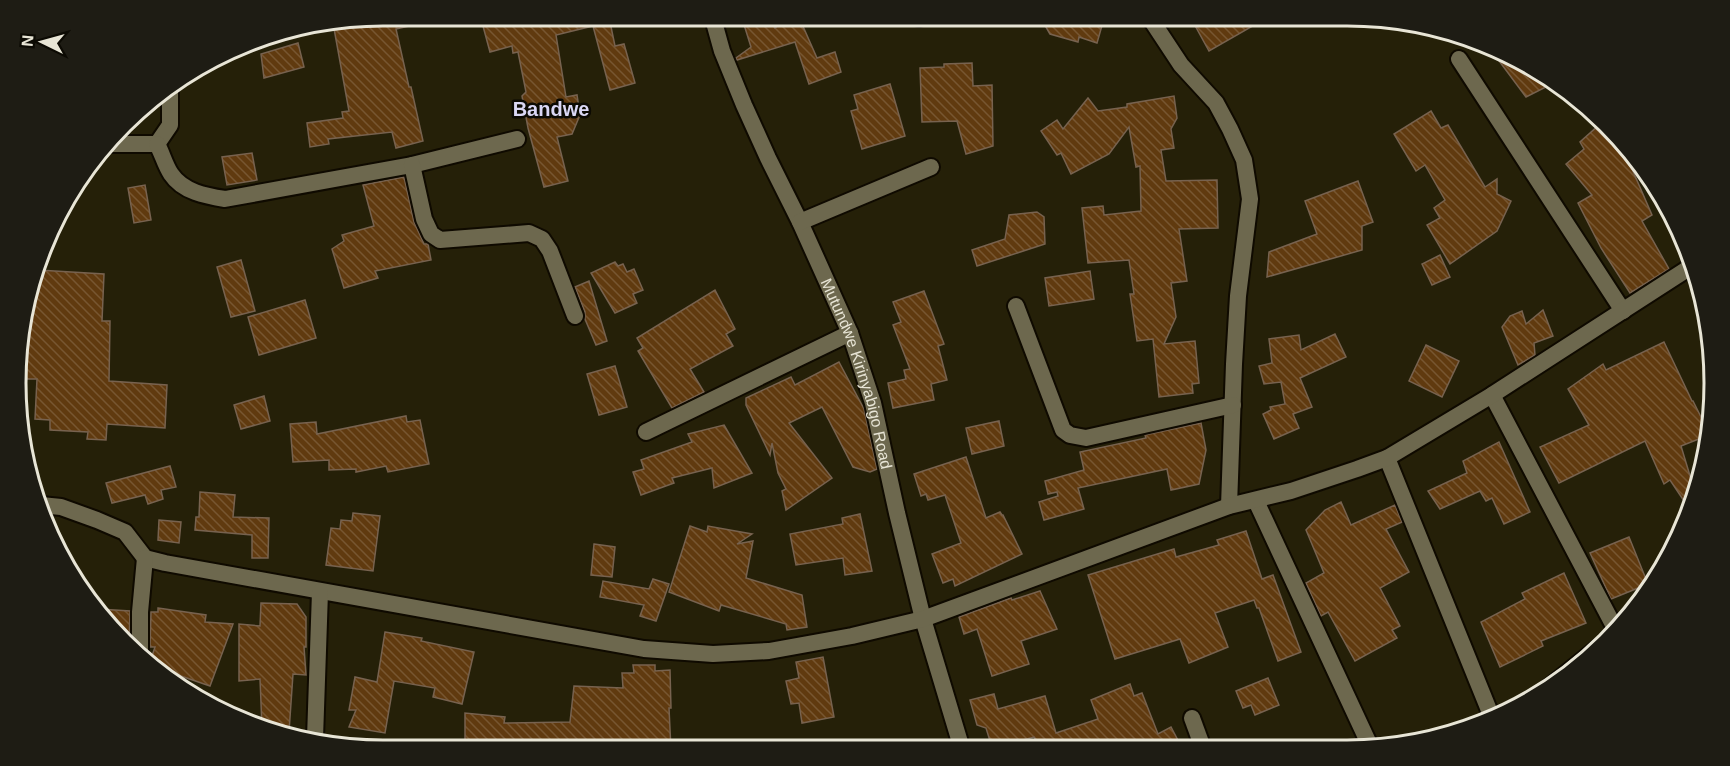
<svg xmlns="http://www.w3.org/2000/svg" width="1730" height="766" font-family="Arial,sans-serif">
	<defs>
		<pattern id="building-back-hatch" width="6" height="6" patternUnits="userSpaceOnUse" patternTransform="scale(1.5)"><rect width="6" height="6" fill="#603a0f"/><path d="M-1 5l2 2M0 0l6 6M5-1l2 2" fill="none" stroke="#775631"/></pattern>
	</defs>
	<rect width="100%" height="100%" fill="#252008"/>
	<g fill="url(#building-back-hatch)" stroke="#77624f" stroke-width="1.5">
		<path d="M383,15h43l1,7 -31,7 13,58h2l12,54 -27,7 -4,-16 -64,7 1,5 -19,3 -3,-24 36,-5 -1,-6 7,-1 -16,-88z"/>
		<path d="M480,15h132l1,6 -3,1 5,24 9,-2 11,39 -25,7 -17,-64 -37,9 10,62 11,-2 3,20 -8,19 -15,3 11,44 -24,6 -16,-59 -6,-32 4,-4 -8,-40 -5,1 -1,-7 -22,6z"/>
		<path d="M741,15h23l2,6 6,-2 3,9 16,-13h7l19,43 18,-6 6,20 -32,12 -14,-42 -58,18 -1,-2 15,-11z"/>
		<path d="M1039,15h66l-8,28 -18,-6 -1,5 -28,-8z"/>
		<path d="M1201,15h71l-63,36 -17,-31z"/>
		<path d="M298,43l6,24 -40,11 -3,-24z"/>
		<path d="M1490,44l60,41 -24,12 -38,-51z"/>
		<path d="M972,63l1,23 19,-1 1,61 -27,8 -9,-33 -35,1 -2,-54 24,-1v-3z"/>
		<path d="M890,84l15,52 -43,13 -11,-38 7,-2 -4,-14z"/>
		<path d="M1174,96l3,22 -6,11 3,19 -13,2 5,31 51,-1 1,48 -39,1 8,52 -16,2 5,34 -12,27 31,-3 4,42 -7,1 1,9 -34,4 -6,-58 -16,2 -7,-47h4l-5,-34 -41,3 -6,-55 21,-2 1,9 37,-4 -1,-45 -4,1 -7,-40 -20,27 -38,20 -10,-21 -4,2 -16,-24 16,-11 6,9 25,-31 10,13 29,-4v-3z"/>
		<path d="M1431,111l10,17 7,-3 37,62 12,-8v15l14,7 -14,30 -47,33 -23,-39 13,-7 -6,-10 11,-8 -20,-35 -9,6 -22,-37z"/>
		<path d="M1599,125l11,8 3,-2 19,29 -3,2 23,53 -10,6 27,48 -39,24 -29,-45 -23,-45 14,-8 -26,-31 18,-15 -4,-7z"/>
		<path d="M252,153l5,27 -30,5 -5,-28z"/>
		<path d="M404,177l10,45 10,22h4l3,16 -56,11 3,7 -34,10 -12,-39 12,-8 -2,-6 32,-9 -11,-41z"/>
		<path d="M1358,181l15,41 -11,4v24l-95,27 2,-25 48,-18 -12,-33z"/>
		<path d="M145,185l6,35 -17,3 -6,-35z"/>
		<path d="M1037,212l7,5 1,27 -68,22 -5,-16 33,-11 4,-24z"/>
		<path d="M1440,255l10,22 -18,8 -10,-21z"/>
		<path d="M241,260l14,51 -24,6 -14,-50z"/>
		<path d="M615,262l3,4 5,-2 4,8 7,-3 9,21 -10,4 4,9 -22,10 -24,-40z"/>
		<path d="M38,270l66,4 -2,47h8l-1,60 58,4 -2,43 -58,-4 -1,16 -19,-1 1,-7 -38,-2v-10l-15,-1 2,-40h-15v-67z"/>
		<path d="M1090,271l4,28 -45,7 -4,-28z"/>
		<path d="M589,281l18,60 -11,4 -11,-26v-7l-10,-25z"/>
		<path d="M715,290l20,39 -9,5 7,12 -43,23 14,23 -32,16 -34,-57 5,-3 -6,-10z"/>
		<path d="M924,291l20,53 -6,2 9,34 -16,4 3,16 -41,8 -5,-25 18,-4 -2,-9 6,-1 -17,-44 8,-3 -8,-20z"/>
		<path d="M305,300l11,38 -57,17 -11,-38z"/>
		<path d="M1543,310l10,26 -19,7 1,12 -17,10 -16,-38 8,-11 12,-5 4,13z"/>
		<path d="M1335,334l11,23 -46,21 12,29 -19,7 6,14 -25,11 -11,-25 8,-4 -1,-3 15,-3 -4,-22 -17,2 -5,-18 13,-3 -3,-24 30,-4 2,15z"/>
		<path d="M1664,342l28,59h1l13,26 -2,10 -23,9 13,43 -4,21 -20,-30 -6,4 -19,-43 -86,42 -19,-36 49,-22 -21,-36 35,-25 3,6z"/>
		<path d="M1426,345l33,16 -17,36 -33,-16z"/>
		<path d="M839,362l25,47 13,60 -7,3 -17,-5 -31,-60 -33,16 43,55 -46,32 -4,-19 4,-2 -8,-16 -6,-30 -2,12 -24,-50v-7l45,-21 4,8z"/>
		<path d="M615,366l12,41 -28,8 -12,-41z"/>
		<path d="M264,396l6,25 -29,8 -7,-24z"/>
		<path d="M406,416l1,6 13,-2 9,44 -41,8 -2,-6 -30,6v-3l-27,1v-10l-36,2 -3,-38 26,-2 1,12z"/>
		<path d="M999,421l5,25 -32,8 -6,-26z"/>
		<path d="M1201,423l5,27 -7,34 -28,6 -4,-21 -89,19 6,21 -40,11 -5,-18 19,-6 -1,-4 -9,2 -3,-13 39,-11 -4,-18 66,-14 -1,-3z"/>
		<path d="M724,425l28,48 -38,15 -2,-20 -40,10 2,5 -33,12 -8,-23 11,-3 -3,-9 51,-18 -4,-8z"/>
		<path d="M1499,442l31,70 -26,12 -12,-26 -6,3 -6,-10 -40,18 -12,-18 39,-18 -4,-12z"/>
		<path d="M966,457l20,61 14,-6 2,3h1l19,39 -67,32 -2,-7 -10,4 -11,-29 29,-11 -16,-48 -17,5 -2,-6 -5,2 -7,-22z"/>
		<path d="M170,466l6,21 -15,3 2,9 -15,5 -3,-9 -33,8 -6,-20z"/>
		<path d="M200,492l35,3 -2,22 36,1 -1,40h-16v-23l-57,-5 1,-13h3z"/>
		<path d="M1341,502l10,23 44,-20 7,17 -16,7 23,43 -29,16 20,38 -8,4 5,8 -42,23 -27,-49 -7,4 -15,-33 18,-10 -18,-43 19,-20z"/>
		<path d="M353,513l27,3 -7,55 -47,-6 5,-37 9,1 1,-9 11,1z"/>
		<path d="M860,514l12,57 -27,4 -2,-17 -47,7 -6,-31 53,-10 -1,-6z"/>
		<path d="M159,520l22,2 -2,21 -21,-3z"/>
		<path d="M690,526l17,6 1,-6 44,8 -15,10 16,-3 -7,37 56,17 5,32 -20,3 -1,-6 -65,-19 -2,6 -50,-19z"/>
		<path d="M1246,531l16,48 11,-4 28,77 -23,9 -19,-53h-2l-3,-8 -39,13 13,34 -39,16 -9,-24 -65,20 -27,-84 86,-26 2,8 43,-12 -2,-5z"/>
		<path d="M1629,537l19,47 -37,15 -21,-46z"/>
		<path d="M594,544l21,3 -3,30 -21,-2z"/>
		<path d="M1564,573l22,50 -45,18 2,5 -43,21 -19,-45 44,-23 -3,-6z"/>
		<path d="M653,579l16,5 -13,37 -16,-5 4,-11 -44,-8 3,-16 46,8z"/>
		<path d="M1040,591l17,38 -36,12 8,23 -37,12 -15,-47 -13,5 -5,-17 52,-19 1,2z"/>
		<path d="M261,603l36,1 9,13v30h-2l2,28 -13,-1 -4,58 -27,-5 -2,-48 -21,2v-57l21,2z"/>
		<path d="M158,608l48,7 -1,7 28,2 -23,62 -61,-21 6,-18h-5l1,-35h7z"/>
		<path d="M99,609l31,2 -1,35z"/>
		<path d="M385,632l37,6 -1,3 53,11 -12,52 -29,-7 2,-9 -41,-7 -9,52 -36,-6 7,-17h-7l6,-33 22,5z"/>
		<path d="M823,657l11,60 -32,6 -3,-20 -8,1 -5,-23 13,-3 -3,-16z"/>
		<path d="M633,665h22v6l15,-1 1,38h-2l2,42h-37v-3l-9,1v-5l-77,1v6l-34,1v-3l-49,-4v-31l40,4 -1,6 66,-1 4,-36 49,2 -1,-15h12z"/>
		<path d="M1268,678l11,27 -24,10 -4,-10 -8,3 -7,-17z"/>
		<path d="M1130,684l4,12 8,-3 16,41 13,-7 11,21 -162,1v-3l16,-6 -2,-3 -37,10 -2,-7 -5,1 -4,-13 -9,-3 -7,-25 24,-6 4,15 47,-13 11,37 42,-14 -7,-19z"/>
	</g>
	<g fill="none" stroke-linecap="round" stroke-linejoin="round">
		<g stroke="#0f0a00" stroke-width="20">
			<g id="minor">
				<path id="s1" d="M712,15l10,36 22,54 24,53 32,64 50,111 23,70 24,110 26,106 39,130"/>
				<path d="M918,15l1,3"/>
				<path d="M1148,15l33,50 35,38 14,26 14,31 6,39 -12,97 -4,68 -5,142"/>
				<path d="M1459,59l164,252"/>
				<path d="M109,144h48l13,-19v-36"/>
				<path d="M157,144c5,9 8,21 14,30 12,18 35,22 54,25l187,-34 105,-26"/>
				<path d="M412,165l12,54 7,15 9,6 89,-7 13,6 8,12 25,65"/>
				<path d="M800,222l131,-55"/>
				<path d="M1016,306l47,124 7,5 16,3 147,-33"/>
				<path d="M1492,395l124,235"/>
				<path d="M646,432l204,-99"/>
				<path d="M1387,458l106,262"/>
				<path d="M1256,501l115,247"/>
				<path d="M41,505l20,2 36,13 28,12 20,26 20,5 479,86 69,5 56,-3 83,-15 71,-17 306,-113 62,-15 66,-22 30,-11 105,-63 200,-129"/>
				<path d="M140,659v-47l5,-54"/>
				<path d="M1548,688l51,-41"/>
				<path d="M1192,718l11,30"/>
				<path d="M315,738l5,-146"/>
			</g>
		</g>
		<use href="#minor" stroke="#6d684e" stroke-width="16"/>
	</g>
	<g text-anchor="middle" dominant-baseline="central" stroke-width="5" stroke-linejoin="round" paint-order="stroke">
		<g font-size="16" fill="#e8e5d6" stroke="#0c0a03">
			<text stroke="none"><textPath href="#s1" startOffset="388">Mutundwe Kirinyabigo Road</textPath></text>
		</g>
		<g font-size="20" font-weight="bold" fill="#dad7f4" stroke="#0c0a03">
			<text x="551" y="109">Bandwe</text>
		</g>
	</g>
	<path d="M0 0H1730V766H0ZM383 26H1347A357 357 0 0 1 1704 383V383A357 357 0 0 1 1347 740H383A357 357 0 0 1 26 383V383A357 357 0 0 1 383 26Z" fill="#1e1c14" fill-rule="evenodd"/>
	<path fill="none" stroke="#e8e5d6" stroke-width="3" d="M383 26H1347A357 357 0 0 1 1704 383V383A357 357 0 0 1 1347 740H383A357 357 0 0 1 26 383V383A357 357 0 0 1 383 26Z"/>
	<g transform="translate(42 42) rotate(275)" stroke="#0c0a03" stroke-width="4.5" paint-order="stroke">
	<path d="M0-4.5L10 22L0 15L-10 22Z" fill="#e8e5d6"/>
	<text y="-9" font-size="16" font-weight="bold" text-anchor="middle" fill="#e8e5d6">N</text>
	</g>
</svg>
